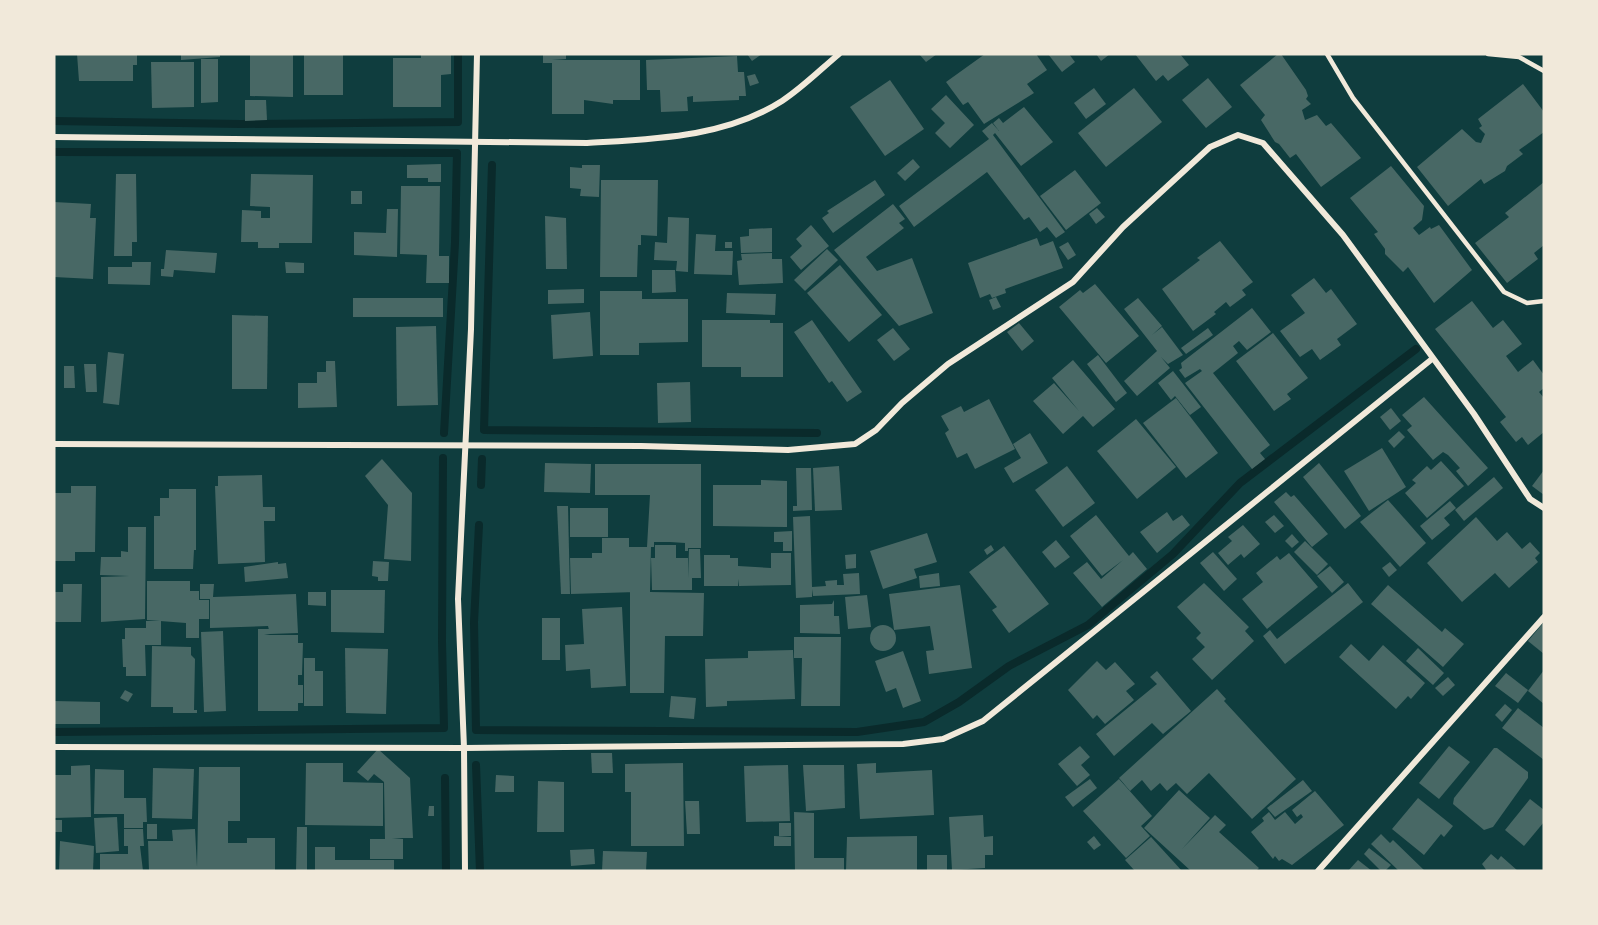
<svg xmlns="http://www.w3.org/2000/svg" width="1598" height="925" font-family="Signika,sans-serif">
	<rect width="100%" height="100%" fill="#0f3d3e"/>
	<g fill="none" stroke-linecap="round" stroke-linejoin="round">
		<g stroke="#0a2a2b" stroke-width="8">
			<path d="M54,121l187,3 217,-2v-68"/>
			<path d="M54,152l403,1 -2,90 -11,190"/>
			<path d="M492,165l-8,265 333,3"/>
			<path d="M481,485l1,-26"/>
			<path d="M479,525l-5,97 2,108 381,2 67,-10 35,-20 50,-36 79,-41 85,-71 67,-71 176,-134"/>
			<path d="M54,732l390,-4 -2,-87 1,-183"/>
			<path d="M476,765l4,106"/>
			<path d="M445,778l1,93"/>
		</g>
	</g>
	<g fill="#486865">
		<path d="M77,54h60v11h-4v16h-54z"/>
		<path d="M181,54h39v3l-39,3z"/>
		<path d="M250,54h43v43l-43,-1z"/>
		<rect x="304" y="54" width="39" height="41"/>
		<path d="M421,54h30v20l-10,1v32h-48v-49h28z"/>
		<path d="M543,54h23v5l-14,1h88v40h-27v4l-29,-4v14h-32v-51h-9z"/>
		<path d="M747,54h15l-10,7z"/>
		<path d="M919,54h18l-11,8z"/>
		<path d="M985,54h51l11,16 -20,14 7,9 -50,31 -16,-22 -5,3 -17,-23z"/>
		<path d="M1048,54h21l6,8 -13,10z"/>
		<path d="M1096,54h14l-9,7z"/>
		<path d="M1135,54h45l9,11 -21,16 -5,-6 -7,6z"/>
		<path d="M1278,54h3l25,36 2,6 -2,3 5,5 -9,6 3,10 12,-5 9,11 5,-3 30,35 -40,29 -25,-33 -6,4 -11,-14 -4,-2 -14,-22 4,-5 -25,-30z"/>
		<path d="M737,56l1,16h6l2,24h-7v4l-46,2v-6l-6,1 1,14 -27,1 -1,-22h-13l-1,-30z"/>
		<path d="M201,59h17v43l-17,1z"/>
		<path d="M151,62h43v45l-42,1z"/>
		<path d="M755,74l4,9 -9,3 -3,-10z"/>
		<path d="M1208,78l24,29 -26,21 -24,-28z"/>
		<path d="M890,80l34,49 -39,27 -35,-49z"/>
		<path d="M1523,84l21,28v20l-25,18 4,4 -16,12 -2,5 -21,13 -3,-5 -33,27 -31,-39 45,-38 14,13 5,1 4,-9 -6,-6 3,-2 -4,-7z"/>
		<path d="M1094,88l12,16 -20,15 -12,-16z"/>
		<path d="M1134,88l28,34 -56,45 -28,-34z"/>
		<path d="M946,95l28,30 -24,23 -15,-15 10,-10 -14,-14z"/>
		<path d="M245,100h21l1,20 -22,1z"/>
		<path d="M1024,107l29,35 -32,24 -26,-33 -2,2 72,97 -9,6 -9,-11 -7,5 -11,-15 -5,3 -37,-48 -73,55 -15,-21 90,-67 -7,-8 10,-8 7,8 -6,-8 6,-5 4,5z"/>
		<path d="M913,159l7,8 -15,14 -8,-8z"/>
		<path d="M441,164v18h-13v-4h-21v-13z"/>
		<path d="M582,165h18l-1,32 -19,-1 1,-7 -11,-1v-21l12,1z"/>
		<path d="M1391,166l33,40 -2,14 -9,8 6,7 11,-8 1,2 8,-4 33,45 -38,33 -26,-36 -5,5 -18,-18v-5l-11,-15 4,-2 -28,-34z"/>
		<path d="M1075,170l26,33 -35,27 -26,-34z"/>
		<path d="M116,174h20l1,68h-5v14h-18z"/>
		<path d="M251,174l62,1 -1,68h-33v5h-21v-6h-17l1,-32 19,1v7h9v-11l-20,-1z"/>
		<path d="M601,180h57l-1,56 -16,-1v10h-3l-1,32h-37z"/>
		<path d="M875,180l10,15 -52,38 -11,-15 7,-5 -2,-2z"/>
		<path d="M1544,182v63l-10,8 4,6 -31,24 -32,-40 34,-26 -4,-4z"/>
		<path d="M401,186h39l-1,70h10v27h-23l1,-28 -27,-1z"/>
		<rect x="351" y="191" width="11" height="13"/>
		<path d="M54,202l37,2 -1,14h6l-3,61 -39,-2z"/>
		<path d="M893,204l12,15 -6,4 5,5 -38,29 11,14 35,-13 21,55 -34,13 -65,-76z"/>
		<path d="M1097,208l8,9 -9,7 -7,-10z"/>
		<path d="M387,209h11l-1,48 -43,-2v-23l32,1z"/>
		<path d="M545,216l21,2 1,51h-21z"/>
		<path d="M668,217l21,1 -1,54 -12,-1 1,-10 -23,-1 1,-18 12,1z"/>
		<path d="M811,225l18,21 -28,24 -11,-13 12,-11 -6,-7z"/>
		<path d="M772,228v24l-31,1 -1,-16 9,-1v-7z"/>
		<path d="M696,234l20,1 -1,16h18l-1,24 -38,-1z"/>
		<path d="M1037,238l3,8 13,-5 10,27 -58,21 1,4 -14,5 -2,-4 -10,4 -12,-35z"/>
		<path d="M1220,241l33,41 -11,8 4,5 -16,12 -4,-5 -12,10 2,2 -23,17 -31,-42 38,-29 -3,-2z"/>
		<rect x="725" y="242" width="7" height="6"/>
		<path d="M1068,242l8,13 -8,5 -9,-13z"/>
		<path d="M827,249l11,11 -33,31 -11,-11z"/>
		<path d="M166,250l51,3 -2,20 -41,-3 -1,7 -12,-1v-7h3z"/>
		<path d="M772,253v6h10l1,24 -44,2 -2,-24 5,-1 -1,-6z"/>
		<path d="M132,262h19l-1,23 -42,-1v-17h24z"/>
		<path d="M285,262l19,1v10h-18z"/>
		<path d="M840,265l42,50 -33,27 -42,-49z"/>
		<path d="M652,270h23l1,22 -24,1z"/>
		<path d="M1314,278l12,15 5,-4 26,35 -20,15 4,6 -21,15 -8,-11 -12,8 -20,-26 25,-18 -14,-18z"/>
		<path d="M1095,284l44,52 -33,27 -47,-56 21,-17 3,3z"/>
		<path d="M584,289v14l-36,1v-14z"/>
		<path d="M600,291h42v8h46v43l-49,1v12h-39z"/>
		<path d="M727,293l49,1 -1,21 -49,-2z"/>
		<path d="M996,297l5,10 -8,3 -4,-10z"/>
		<rect x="353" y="298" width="90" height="19"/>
		<path d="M1138,298l24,28 -10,9 10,-8 21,28 -15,9 -7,-7 9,11 -33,28 -13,-15 33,-30 -33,-42z"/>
		<path d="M1472,301l21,27 10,-8 19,24 -16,12 12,16 15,-12 11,15v13l-5,4 5,6v34l-16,13 -6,-8 -6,5 -16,-20 6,-5 -71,-88z"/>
		<path d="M1252,308l19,24 -24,18 -8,-9 -6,5 5,7 -25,20 57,72 -10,8 5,6 -13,10 -67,-86 17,-12 -2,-2 -15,9 -6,-8 3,-2 -1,-5z"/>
		<path d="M590,312l3,44 -40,3 -2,-44z"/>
		<path d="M232,315l36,1 -1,73h-35z"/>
		<path d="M702,320h68v3h13v54h-42v-10h-39z"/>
		<path d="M812,320l50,72 -15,10 -15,-21 -3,2 -35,-51z"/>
		<path d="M1019,323l15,18 -12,10 -15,-19z"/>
		<path d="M436,326l2,79 -41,1 -1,-79z"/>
		<path d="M893,328l17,21 -16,12 -17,-21z"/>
		<path d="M1208,328l5,7 -27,19 -5,-6z"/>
		<path d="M1273,333l35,45 -21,16 4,5 -17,12 -38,-50z"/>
		<path d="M108,352l16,2 -5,51 -16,-2z"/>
		<path d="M1098,355l29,38 -11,9 -29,-38z"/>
		<path d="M1073,360l42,49 -22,18 -10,-11 -20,18 -30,-33 21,-18 25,28 -27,-33z"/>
		<path d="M326,361h9l2,46 -39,1v-25h19v-11h9z"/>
		<path d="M84,364h12l1,28h-11z"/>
		<path d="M64,366h10l1,22h-11z"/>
		<path d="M1173,371l28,36 -11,8 -15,-19 -4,4 -13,-17z"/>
		<path d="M690,382l1,40 -33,1 -1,-40z"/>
		<path d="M1424,397l64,71 -20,18 -12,-15 4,-3 -12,-13 -5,-3 -10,8 -26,-30 5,-4 -10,-11z"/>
		<path d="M1176,398l42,55 -32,25 -43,-55z"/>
		<path d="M989,399l26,50 -40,20 -8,-16 -10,5 -12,-25 4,-3 -8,-14 20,-10 3,6z"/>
		<path d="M1391,408l10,13 -11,9 -10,-13z"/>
		<path d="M1136,419l40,48 -39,32 -40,-48z"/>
		<path d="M1399,431l6,6 -11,11 -6,-7z"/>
		<path d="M1030,433l18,30 -35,20 -9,-15 17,-10 -8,-14z"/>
		<path d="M1382,448l24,39 -37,24 -25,-40z"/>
		<path d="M382,459l30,34 -1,68 -27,-2 4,-54 -23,-29z"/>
		<path d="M1441,461l23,25 -37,32 -22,-25 11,-10 -4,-3 15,-14 4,4z"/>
		<path d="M545,463l46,1 -1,29 -46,-1z"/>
		<path d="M1319,463l42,53 -16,13 -42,-52z"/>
		<path d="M595,464h106v84h-13v3h-3v-8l-15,-1h-16v5h-3l-1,45 54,1 -1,43h-38l-1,57h-34v-101h6l-65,2 -1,-36h22v-5h10v-15h27v9h18l3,-52h-55z"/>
		<path d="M839,466l3,44 -27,1 -2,-43z"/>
		<path d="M1067,466l28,37 -32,24 -28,-37z"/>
		<path d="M796,468h15l1,42 -19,1v-5h4z"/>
		<path d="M1544,470v25l-12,-9z"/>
		<path d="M262,475l1,32h12v14h-11l1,41 -47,2 -3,-78h3v-10z"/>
		<path d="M1494,477l9,11 -39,33 -9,-11z"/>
		<path d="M761,480l26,1v46l-74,-1v-41h48z"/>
		<path d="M71,486h25l-1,66h-20v9h-20v-68h16z"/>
		<path d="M169,489h27v61h-2l-1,19h-39v-53h6v-18h9z"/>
		<path d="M1286,492l5,5 3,-2 34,39 -16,13 -38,-45z"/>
		<path d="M1388,500l38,43 -26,24 -40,-45z"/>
		<path d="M1450,501l6,7 -12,10 6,7 -18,15 -12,-14z"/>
		<path d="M557,506h11l2,88h-9z"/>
		<rect x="570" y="508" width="38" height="29"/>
		<path d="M1167,512l6,9 9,-6 8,10 -33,28 -17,-21z"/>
		<path d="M1096,515l33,41 4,-4 14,17 -45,38 -29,-34 14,-11 14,17 22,-19 -21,16 -32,-40z"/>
		<path d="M1274,515l10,11 -9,7 -10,-11z"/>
		<path d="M810,516l2,71 14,-1 -1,-5 12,-1v5h7l-1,-11 16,-1 1,21 -47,2 -1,-7v8l-16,1 -3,-81z"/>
		<path d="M1476,517l21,24 10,-9 15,17 8,-7 10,11 -5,5 3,4 -29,26 -14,-15 -33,29 -35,-39z"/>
		<path d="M1243,525l17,19 -16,14 -3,-4 -13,11 -10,-12 14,-12 -4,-4z"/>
		<path d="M128,527h18l-1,92 -44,3v-45l28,-1 -29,-1 1,-18h20v-6l7,1z"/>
		<path d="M792,531v20h-9v-9h-9v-10z"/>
		<path d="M927,533l10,29 -23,7 3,9 -34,11 -13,-38z"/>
		<path d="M1292,534l7,8 -7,6 -7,-7z"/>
		<path d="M1056,540l14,17 -15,11 -13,-16z"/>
		<path d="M1305,541l23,23 -11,11 -23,-23z"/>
		<path d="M655,545h21v13h12v20l1,-29h11l1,29h-9v12h-40l-1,-32h4z"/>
		<path d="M991,545l3,5 -7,5 -3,-5z"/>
		<path d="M1004,546l45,58 -40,29 -17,-23 5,-3 -28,-35z"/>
		<path d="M1213,552l24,27 -13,12 -24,-28z"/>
		<path d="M771,553h20v32l-52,1 -1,-7v7h-34v-31h26v3h8v8l33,2z"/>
		<path d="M1289,553l29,34 -51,42 -25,-30 21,-17 -7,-9 21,-17 3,4z"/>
		<path d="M856,554v14l-10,1 -1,-14z"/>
		<path d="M373,561l16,1 -1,19h-10v-4l-6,-1z"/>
		<path d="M278,562v2l8,-1 2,15 -43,4 -1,-15z"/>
		<path d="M1390,562l7,8 -8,7 -7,-9z"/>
		<path d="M1330,566l14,16 -12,11 -15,-17z"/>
		<path d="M939,573l1,13 -20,2 -1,-12z"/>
		<path d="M147,581h43v10h9v9h10v19h-10v19h-13v-15l-39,-3z"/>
		<path d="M1204,583l45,44 -4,4 9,10 -42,39 -20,-21 13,-12 -9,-9 5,-5 -24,-26z"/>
		<path d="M1348,583l15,19 -78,62 -22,-28 7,-6 7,9z"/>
		<path d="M63,584h19l-1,38h-27v-30h9z"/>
		<path d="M200,584h14l-1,13 83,-3 2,39 -28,1 -2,-8 -58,2v-29h-10z"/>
		<path d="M960,585l12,83 -43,6 -3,-23 8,-1 -4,-24 -36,4 -5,-36z"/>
		<path d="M1388,585l54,47 3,-4 19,16 -21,23 -72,-63z"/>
		<path d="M331,590h54l-1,43 -53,-1z"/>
		<path d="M308,592h18v14l-18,-1z"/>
		<path d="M867,595l4,32 -23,2 -3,-32z"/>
		<path d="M834,600v16h5l1,18 -40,-1v-28l32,-1z"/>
		<path d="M622,607l4,79 -35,2 -1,-19 -24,2 -1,-26 19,-1 -2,-35z"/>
		<rect x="542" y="618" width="18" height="42"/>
		<path d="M146,621h15v24h-16l1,31h-20v-9h-3l-1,-28h3v-11h21z"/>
		<path d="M1544,622v32l-16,-13z"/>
		<circle cx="883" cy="638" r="13"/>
		<path d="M258,629h12v5l-6,1h34v8h5l-1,32h-4v10h5v18h-5v8h-40z"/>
		<path d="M223,631l3,80 -22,1 -3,-80z"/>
		<path d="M794,637h47l-1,69h-39l1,-48h-8z"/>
		<path d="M1351,644l18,17 14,-16 42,38 -14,16 -3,-3 -12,13 -57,-52z"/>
		<path d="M152,646l39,1v8l4,4 -1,51h3v3h-24v-6h-22z"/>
		<path d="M345,648l43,1 -2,65 -40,-1z"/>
		<path d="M1418,648l26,25 -11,12 -27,-24z"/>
		<path d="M793,650l2,49 -68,2v5l-21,1 -1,-48 43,-1v-7z"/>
		<path d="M903,651l18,50 -18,7 -7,-20 -10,4 -11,-31z"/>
		<path d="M304,658h11v13h8v35h-19z"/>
		<path d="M1097,661l9,9 9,-8 20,22 -9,7 8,9 -29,24 -8,-9 -4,4 -25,-29z"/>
		<path d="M1544,670v34l-16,-13z"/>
		<path d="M1157,671l34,40 -28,23 -11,-11 -38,33 -18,-22 61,-50 -7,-7z"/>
		<path d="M1506,673l22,17 -10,13 -23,-17z"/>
		<path d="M1448,677l7,8 -12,11 -8,-8z"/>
		<path d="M1217,689l9,10 -2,2 72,78 -44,40 -43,-46 -22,21 -11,-11 -9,8 -7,-8 -9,8 -9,-11 -12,11 -11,-13z"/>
		<path d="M125,690l8,4 -5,8 -8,-4z"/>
		<path d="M671,696l25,2 -2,21 -25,-2z"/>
		<path d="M54,701l46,1v22h-46z"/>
		<path d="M1505,704l7,6 -10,12 -7,-7z"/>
		<path d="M1518,708l26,20v32l-42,-32z"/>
		<path d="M1080,746l10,11 -9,8 9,10 -13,11 -19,-22z"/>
		<path d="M1449,746l21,16 -31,37 -20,-16z"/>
		<path d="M1494,748h3l31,24v6l-35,49 -9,3 -31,-26 1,-6z"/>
		<path d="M378,749l32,29 3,60h-21l11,1v20h-33v-20h15l-1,-57 -10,-8 -6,7 -11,-9z"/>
		<path d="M591,753h21l1,20h-21z"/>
		<path d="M306,763h37v19l40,1v43l-78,-1z"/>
		<path d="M683,763l1,83h-53v-54h-6v-28z"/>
		<path d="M876,763v10l56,-3 2,45 -74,4 -3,-55z"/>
		<path d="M90,765l1,52 -37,1v-43h17v-9z"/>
		<path d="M788,765l2,56 -44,1 -2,-56z"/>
		<path d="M803,765h41l1,43 -39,3z"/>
		<path d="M199,767h41v54h-12v22h19v-5h28v33h-126l-1,-30h25l-1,-11 23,-1 2,38z"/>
		<path d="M153,768l41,1 -2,50 -40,-1z"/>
		<path d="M95,769l29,1v28h22l1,24h-4v6h-19v-14h-30z"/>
		<path d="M496,775l18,1v16h-19z"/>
		<path d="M1090,779l7,9 -24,19 -8,-10z"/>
		<path d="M1119,779l33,37 -11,10 9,10 -24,22 -43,-47z"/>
		<path d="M1303,780l9,11 -37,26 -8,-9z"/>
		<path d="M538,781l26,1v50h-27z"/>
		<path d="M1179,790l31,28 -28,31 33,-34 11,10 -7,7 40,36 -3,3h-65l-47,-43z"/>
		<path d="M1315,791l29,34 -52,40 -10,-6 -3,2 -4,-5 -2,3 -22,-27 13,-11 -2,-3 7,-6 6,8 10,-8 10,12 8,-7 -2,-3 -4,3 -5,-7z"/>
		<path d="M1418,798l35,28 -9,11 -3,-3 -17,21 -32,-26z"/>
		<path d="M1530,799l14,11v12l-20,24 -19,-16z"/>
		<path d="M685,801h14l1,33h-13z"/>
		<path d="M429,806h5v10h-6z"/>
		<path d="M794,812l20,1v45h30v13h-49z"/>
		<path d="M983,815l1,22 9,-1v19h-8v13l-33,2 -3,-53z"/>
		<path d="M117,817l2,34 -23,2 -2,-35z"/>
		<rect x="54" y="820" width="8" height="12"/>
		<rect x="779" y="823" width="12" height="13"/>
		<rect x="147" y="824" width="10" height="15"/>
		<path d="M297,827h10v44h-11z"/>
		<path d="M124,829h19l1,17h-4l3,25h-43v-17h28v-8h-4z"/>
		<path d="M1381,834l9,9 3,-3 32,31h-26l-28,-27z"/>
		<path d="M774,836l17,1v9h-17z"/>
		<path d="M917,836v35h-71l1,-34z"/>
		<path d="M1094,836l7,9 -7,5 -7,-8z"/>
		<path d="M1151,837l31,34h-47l-10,-11z"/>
		<path d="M60,841l34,5 -1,25h-34z"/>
		<path d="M315,847h20v13h59v11h-79z"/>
		<path d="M1369,848l22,17 -6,6h-4l-17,-17z"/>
		<path d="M594,849l1,15 -24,2 -1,-16z"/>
		<path d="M603,851l44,1 -1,19h-44z"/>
		<path d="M1491,854l7,6 3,-4 17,15h-31l-5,-7z"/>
		<rect x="927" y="855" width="20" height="16"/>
		<path d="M1358,860l14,11h-24z"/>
	</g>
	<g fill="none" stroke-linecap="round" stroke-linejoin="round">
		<g stroke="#f1e9da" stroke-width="4.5">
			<path d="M1327,54l26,44 151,194 23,11 17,-2"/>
			<path d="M1488,54l31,3 25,14"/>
		</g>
		<g stroke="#f1e9da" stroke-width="6">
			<path d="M54,137l533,6c66,-4 137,-5 195,-42 20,-13 39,-32 57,-47"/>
			<path d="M54,444l587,2 147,4 67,-6 21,-14 26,-27 46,-39 125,-82 50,-55 87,-80 28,-12 25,8 80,92 131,179 56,85 14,9"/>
			<path d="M54,747l410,1 439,-4 40,-5 40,-18 449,-362"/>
			<path d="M465,871l-1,-123 -6,-149 13,-270 6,-275"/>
			<path d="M1318,871l226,-254"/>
		</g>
	</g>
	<rect width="1598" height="925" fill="none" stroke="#f1e9da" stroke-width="111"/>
</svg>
